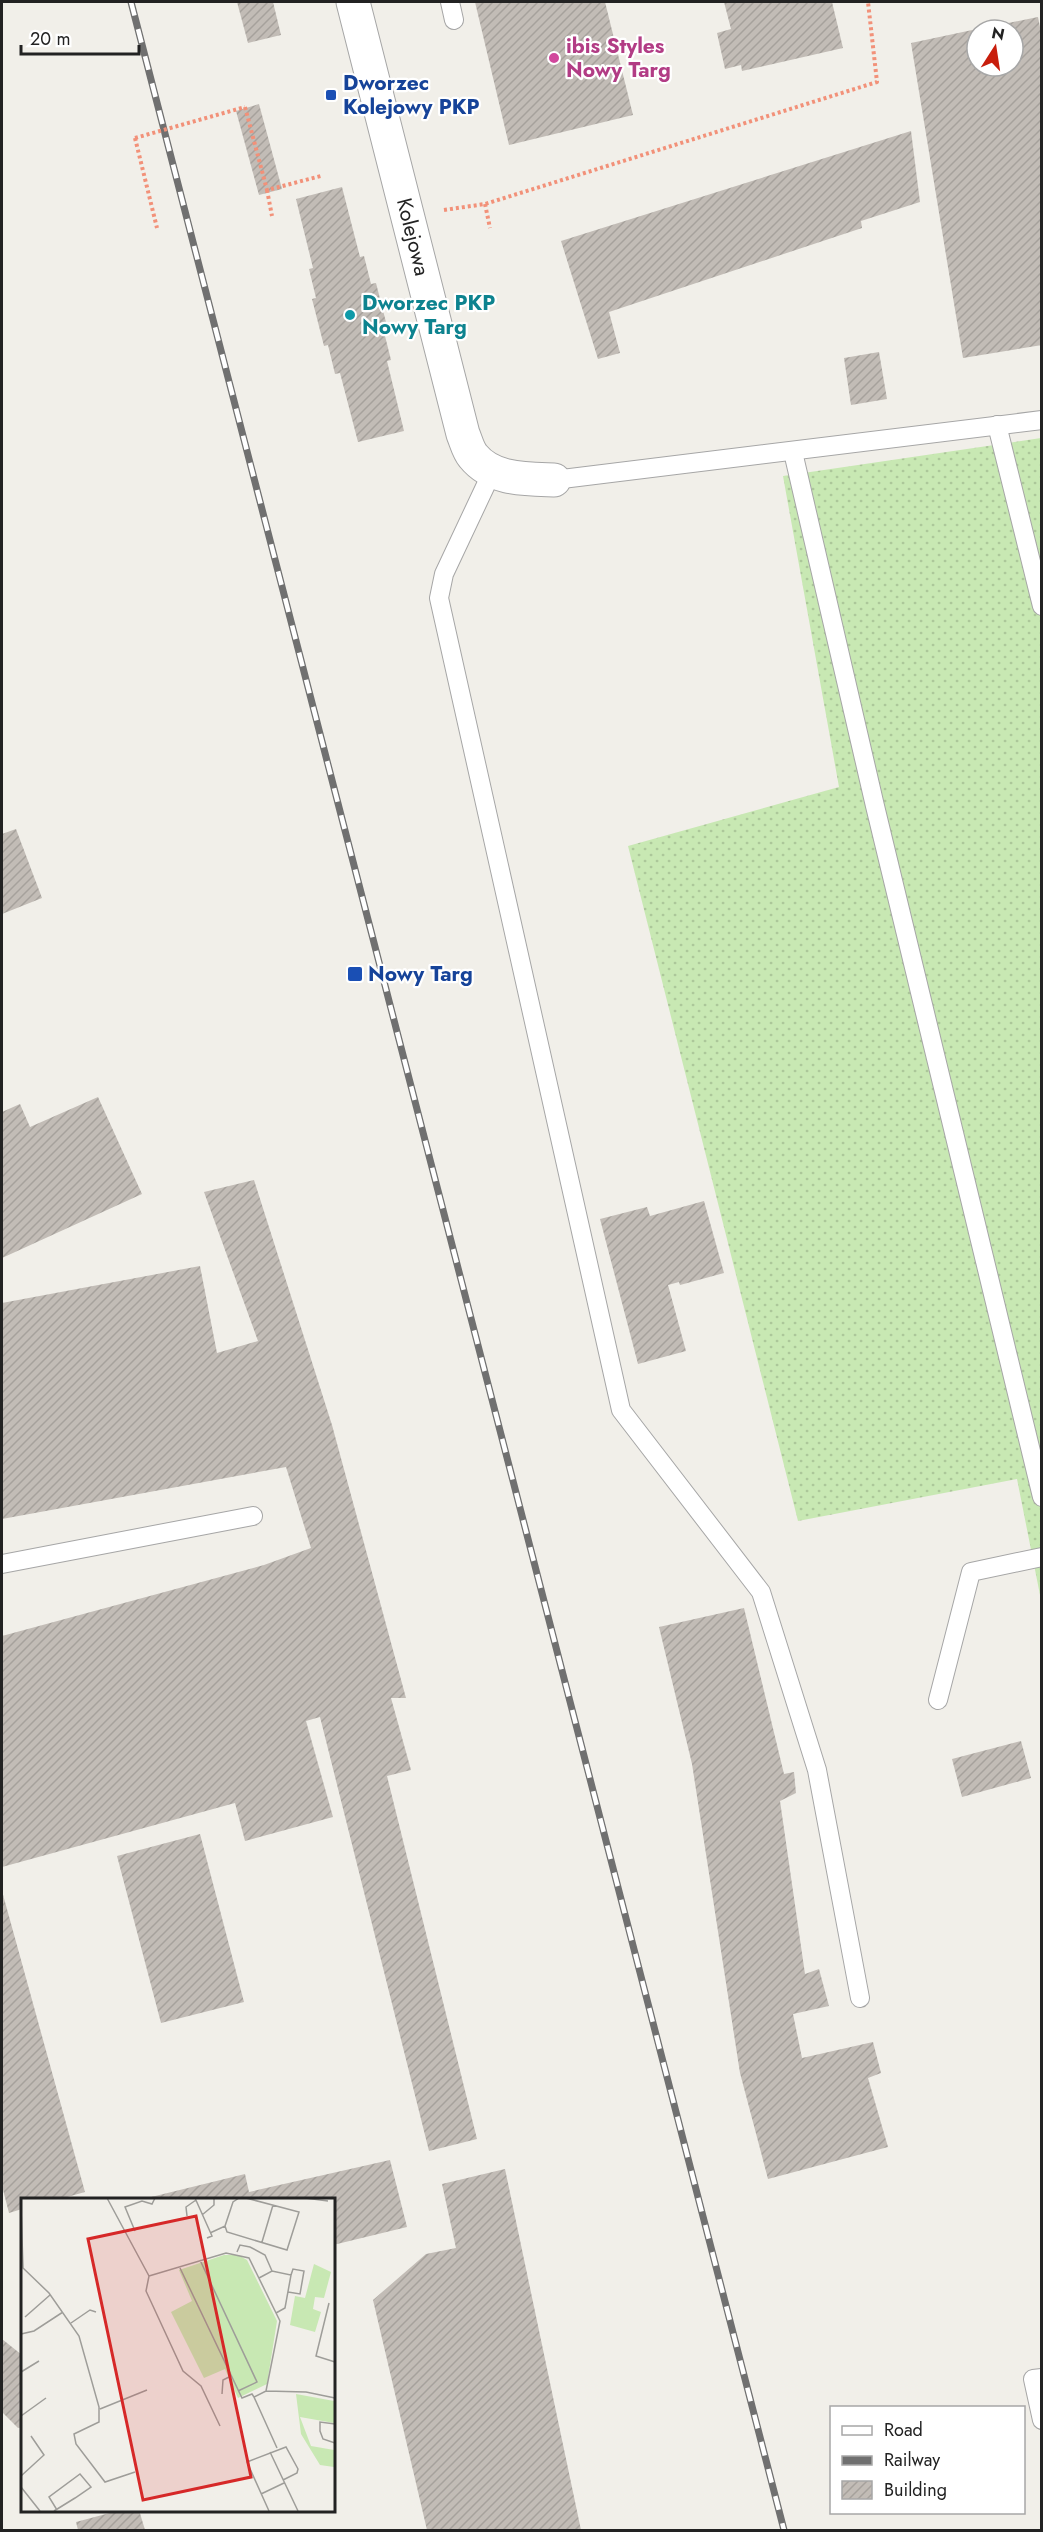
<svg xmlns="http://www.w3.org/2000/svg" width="1043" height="2532" font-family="Jost,sans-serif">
	<defs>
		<pattern id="grass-dots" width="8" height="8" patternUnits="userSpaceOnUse" patternTransform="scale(1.5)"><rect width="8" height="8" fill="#c8e8b3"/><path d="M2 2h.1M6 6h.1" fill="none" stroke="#acc79a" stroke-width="1.8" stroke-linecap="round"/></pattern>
		<pattern id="building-hatch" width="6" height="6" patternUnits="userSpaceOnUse" patternTransform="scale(1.5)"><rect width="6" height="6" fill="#c2bcb6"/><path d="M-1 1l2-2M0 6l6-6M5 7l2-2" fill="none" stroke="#a6a19c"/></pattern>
	</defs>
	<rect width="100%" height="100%" fill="#f1efe9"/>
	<path fill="url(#grass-dots)" d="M1041,438v1162l-24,-121 -219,42 -170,-675 211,-59 -56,-311z"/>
	<g fill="url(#building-hatch)">
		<path d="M237,2h36l8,33 -33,8z"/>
		<path d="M475,2h130l28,113 -124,30z"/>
		<path d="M724,2h108l11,46 -101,23 -1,-6 -16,4 -8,-36 14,-4z"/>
		<path d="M1038,17l4,20v308l-79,13 -52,-315 66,-14v37h36v-36l-34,-1z"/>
		<path d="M259,104l23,85 -23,6 -23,-84z"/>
		<path d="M911,131l9,71 -59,19 1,7 -253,84 11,41 -22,6 -37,-118z"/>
		<path d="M342,187l18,70 4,-1 7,28 5,-1 12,47 -4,2 7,28 -4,1 17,70 -46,11 -18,-69 -5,1 -7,-29 -4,1 -12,-47 4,-1 -7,-29 4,-1 -17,-69z"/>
		<path d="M879,352l8,47 -36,6 -7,-47z"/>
		<path d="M16,829l26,69 -40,16v-80z"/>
		<path d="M98,1097l44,97 -140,64v-146l18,-8 10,23z"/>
		<path d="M254,1180l78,245 74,273h-15l20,72 -24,6 90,363 -48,12 -109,-434 -14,4 27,96 -88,24 -10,-38 -233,64v-231l262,-71 47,-17 -25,-81 -284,52v-216l198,-37 17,87 41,-12 -54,-149z"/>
		<path d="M704,1201l20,72 -44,12 -1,-3 -11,3 18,66 -48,13 -38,-145 47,-12 3,9z"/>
		<path d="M744,1608l40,166 10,-2 2,21 -16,8 25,173 14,-5 10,37 -36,8 9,44 71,-16 8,31 -13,5 20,69 -120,32 -28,-106 -48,-309 -33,-137z"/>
		<path d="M1021,1741l10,37 -69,19 -10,-38z"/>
		<path d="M200,1834l44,168 -83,21 -44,-167z"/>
		<path d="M2,1891l83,301 -25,7h-38v10l-13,4 -7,-27z"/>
		<path d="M390,2160l17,67 -74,18v-46h-190l102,-25 4,18z"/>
		<path d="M505,2169l76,361h-154l-54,-230 53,-46 30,-6 -14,-64z"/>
		<path d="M2,2339l20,16v72l-4,1 -16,-16z"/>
		<path d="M121,2510h18l6,20h-67l-2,-8z"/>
	</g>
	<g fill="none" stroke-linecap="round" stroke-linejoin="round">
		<g stroke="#a6a6a6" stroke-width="20">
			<g id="service">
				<path d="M450,2l4,18"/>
				<path d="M997,425l45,181"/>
				<path d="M793,452l82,354 167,691"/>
				<path d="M492,472l-48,102 -5,24 182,812 140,182 56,178 43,228"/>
				<path d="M554,480l488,-60"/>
				<path d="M2,1564l251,-48"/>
				<path d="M938,1700l33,-128 71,-15"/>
				<path d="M1042,2378l-9,1 9,41"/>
			</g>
		</g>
		<g stroke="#a6a6a6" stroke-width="35">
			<path id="minor" d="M353,2l110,432c3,7 5,16 10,22 19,24 53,23 81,24"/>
		</g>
		<g stroke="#f29179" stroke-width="4" stroke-dasharray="3 3" stroke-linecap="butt">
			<path d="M245,107l22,83 54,-14"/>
			<path d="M135,138l22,90"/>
			<path d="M267,190l5,26"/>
			<path d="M485,204l5,24"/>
			<path d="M444,210l41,-6 392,-122 -9,-80"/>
		</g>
		<use href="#service" stroke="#fff" stroke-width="18"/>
		<use href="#minor" stroke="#fff" stroke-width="33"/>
		<g stroke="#707070" stroke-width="7">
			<path id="rail" d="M131,2l653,2528"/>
		</g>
		<use href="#rail" stroke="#fff" stroke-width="4.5" stroke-dasharray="14" stroke-linecap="butt"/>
		<path stroke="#f29179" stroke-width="4" stroke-dasharray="3 3" stroke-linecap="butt" d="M135,138l110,-31"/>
	</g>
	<circle fill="#d1479c" stroke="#fff" stroke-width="2" cx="554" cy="58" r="6"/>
	<g fill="#1a4fb4" stroke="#fff" stroke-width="2">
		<rect x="325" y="89" width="12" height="12" rx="3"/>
		<rect x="347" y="966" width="16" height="16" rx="3"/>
	</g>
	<circle fill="#0f9aa8" stroke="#fff" stroke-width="2" cx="350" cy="315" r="6"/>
	<g text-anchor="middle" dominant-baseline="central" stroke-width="4.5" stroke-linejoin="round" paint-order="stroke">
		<g font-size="21" font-weight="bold" fill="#b23c85" stroke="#fff" text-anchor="start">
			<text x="566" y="46">ibis Styles<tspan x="566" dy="24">Nowy Targ</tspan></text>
		</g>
		<g font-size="21" font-weight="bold" fill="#164399" stroke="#fff" text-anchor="start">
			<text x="343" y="83">Dworzec<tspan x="343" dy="24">Kolejowy PKP</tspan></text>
			<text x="368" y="974">Nowy Targ</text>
		</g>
		<g font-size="21" fill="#222" stroke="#fff">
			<text transform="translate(413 237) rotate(76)">Kolejowa</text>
		</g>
		<g font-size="21" font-weight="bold" fill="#0d838f" stroke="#fff" text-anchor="start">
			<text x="362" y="303">Dworzec PKP<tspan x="362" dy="24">Nowy Targ</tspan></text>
		</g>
	</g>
	<g transform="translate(21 2198)">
		<rect width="314" height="314" fill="#f1efe9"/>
		<path d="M203,57h14l9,5 30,61 -10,63 -29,14 -13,-29 -21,9 -33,-66 21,-11 -13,-31zM293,66l17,8 -7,26 -9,-1 -2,12 8,3 -6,20 -25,-7 5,-29 10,2zM275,196l38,7v22l-34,-6 11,29 23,4v17l-14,-2 -19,-31z" fill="#c8e8b3"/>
		<path fill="none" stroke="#9e9d99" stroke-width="1.5" d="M86,0l42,78M174,0l17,38 -5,2M284,0l23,3M0,9l2,61 26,25 30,43 20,71v15l-25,12 2,10 29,38 30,-10M181,17l12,-10v-7M166,18l-1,-9 10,-7M204,28l8,-24 6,-4M114,33l-10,-24 17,-6 10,3 3,-6M189,35l15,-7 2,6 60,18 12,-38 -53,-14M241,44l11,-37M216,54l3,-7 10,2 15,8 7,16M179,62l57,122 -19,9M159,70l62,130 10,-4 2,3M128,78l77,-23 23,5 31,63 -14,70M128,78l-3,15 37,80 18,15 19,40M238,80l13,-7 19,4 -6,33 -9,5M267,94l12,2 4,-23 -11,-2 -2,6M308,105l-13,53 19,6M4,119l25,-22M50,125l19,-13 6,2M0,136l13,-3 29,-19M0,174l18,-11M201,196l1,-14 8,-4M79,211l47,-19M0,218l25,-18M314,226l-15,-2v9l3,8 12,4M256,250l-23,-51 12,-6 40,1 29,6M249,254l28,59M0,278l23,-21 -13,-19M0,289l19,24M240,296l23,-11M33,313l21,-13 16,-11 -11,-13 -31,23 8,13M248,313l-22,-49 39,-15 12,22 -1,4 -14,7"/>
		<path fill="#d62828" fill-opacity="0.15" stroke="#d62828" stroke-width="3" d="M175,18l55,261 -108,23 -55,-261z"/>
		<rect width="314" height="314" fill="none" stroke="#222" stroke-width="3"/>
	</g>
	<rect width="1043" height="2532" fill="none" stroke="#222222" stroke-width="6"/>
	<rect x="830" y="2406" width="195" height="108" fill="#ffffff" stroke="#a7a7a7" stroke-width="1.5"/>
	<rect x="842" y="2426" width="30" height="9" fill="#ffffff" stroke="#a7a7a7" stroke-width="1.5"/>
	<text x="884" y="2436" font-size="18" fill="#222222">Road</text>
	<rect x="842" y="2456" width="30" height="9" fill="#707070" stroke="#a7a7a7" stroke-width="1.5"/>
	<text x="884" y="2466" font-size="18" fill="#222222">Railway</text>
	<rect x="842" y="2481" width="30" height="18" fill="url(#building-hatch)" stroke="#a7a7a7" stroke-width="1.5"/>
	<text x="884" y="2496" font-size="18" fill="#222222">Building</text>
	<g transform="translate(995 48) rotate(12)"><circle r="28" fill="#ffffff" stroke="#a7a7a7" stroke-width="1.5"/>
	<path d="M0-4.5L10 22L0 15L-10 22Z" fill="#c81d0c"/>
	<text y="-9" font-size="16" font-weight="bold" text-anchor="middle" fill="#222222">N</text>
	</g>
	<path d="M21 45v9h118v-9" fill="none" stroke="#222222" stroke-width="3"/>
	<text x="30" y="45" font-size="18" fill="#222222" stroke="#ffffff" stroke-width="4.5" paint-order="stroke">20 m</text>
</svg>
